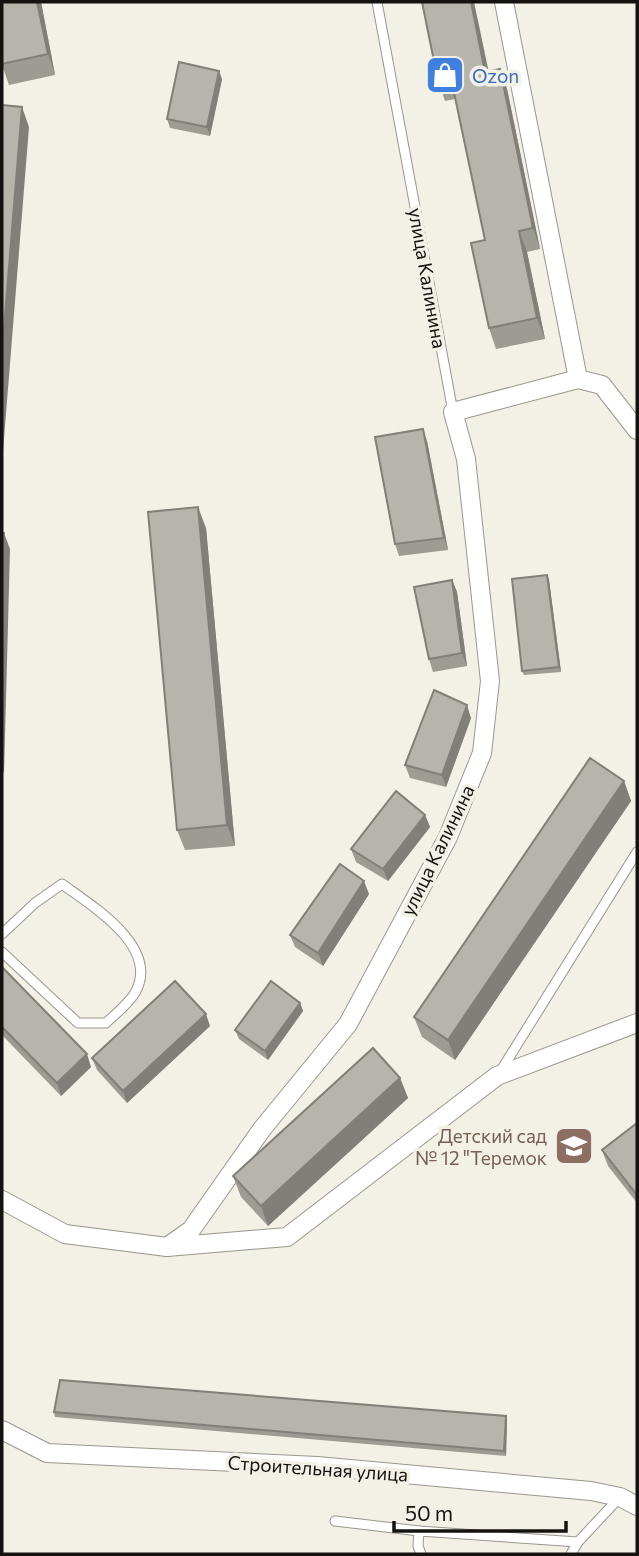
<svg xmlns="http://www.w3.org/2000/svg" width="639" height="1556" font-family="Commissioner,sans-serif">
	<rect width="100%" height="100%" fill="#f3f0e6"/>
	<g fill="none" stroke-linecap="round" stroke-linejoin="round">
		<g stroke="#99978e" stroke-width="11">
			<g id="service">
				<path d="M377,2l76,410"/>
				<path d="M2,934l33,-31 27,-19c30,22 97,62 74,107 -6,12 -21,23 -30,32h-28l-76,-71"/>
				<path d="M500,1072l137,-220"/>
				<path d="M335,1521l84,10"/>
				<path d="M421,1554l-3,-8 1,-15 159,11"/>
				<path d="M571,1554l7,-12 42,-45"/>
			</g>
		</g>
		<g stroke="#99978e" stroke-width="20">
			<g id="minor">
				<path d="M504,2l74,377"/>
				<path d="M2,1200l63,34 102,13 120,-10 210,-161 140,-53"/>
				<path d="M167,1247l24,-17 71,-101 86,-105 100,-187 34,-84 8,-72 -24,-222 -13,-47 125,-33 24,6 35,45"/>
				<path d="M2,1430l45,23 270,13 274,25 29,6 17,9"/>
			</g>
		</g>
		<use href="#service" stroke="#fff" stroke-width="9"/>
		<use href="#minor" stroke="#fff" stroke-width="18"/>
	</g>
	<g fill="#9d9c93">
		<path d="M2,2h39l14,73 -46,10 -7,-20z"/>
		<path d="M488,71l19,18 33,160 -13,3 18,87 -49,10 -7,-21 -4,-88 -30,-141 -10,2 -7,-20z"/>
		<path d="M222,79l-12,57 -40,-8 -3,-9z"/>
		<path d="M427,441l21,109 -49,6 -4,-12z"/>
		<path d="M206,528l29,318 -50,4 -8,-20z"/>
		<path d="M547,575l2,5 12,92 -37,3 -2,-4z"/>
		<path d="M452,580l5,12 10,74 -34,6 -4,-13z"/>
		<path d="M471,718l-25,69 -36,-9 -5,-13z"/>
		<path d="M624,781l7,20 -176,259 -33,-23 -8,-20z"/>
		<path d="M425,815l5,12 -42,54 -32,-19 -5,-13z"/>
		<path d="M369,894l-46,72 -28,-19 -5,-12z"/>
		<path d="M2,967l89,100 -30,29 -59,-61z"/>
		<path d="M300,1003l3,8 -35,49 -29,-21 -4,-9z"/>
		<path d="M210,1026l-83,77 -30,-33 -5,-12z"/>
		<path d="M400,1078l8,20 -140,128 -27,-29 -8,-21z"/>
		<path d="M637,1123v80l-29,-37 -6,-16z"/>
		<path d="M54,1412l452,4 1,4 -1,36 -451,-39z"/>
	</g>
	<g fill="#807f78">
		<path d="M37,2h4l14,73 -7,-21z"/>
		<path d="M471,2h3l19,90 -8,-20z"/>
		<path d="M500,69l7,20 33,160 -7,-21z"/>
		<path d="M219,71l3,8 -12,57 -3,-9z"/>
		<path d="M22,107l7,20 -26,324 -1,-4v-94z"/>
		<path d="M519,231l8,21 18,87 -8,-21z"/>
		<path d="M423,429l4,12 21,109 -4,-12z"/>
		<path d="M198,507l8,21 29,318 -8,-21z"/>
		<path d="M4,533l6,16 -6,225 -2,-7v-140z"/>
		<path d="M547,575l2,5 12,92 -2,-5z"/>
		<path d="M452,580l5,12 10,74 -5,-13z"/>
		<path d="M467,705l4,13 -25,69 -4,-12z"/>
		<path d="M624,781l7,20 -176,259 -7,-20z"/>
		<path d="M425,815l5,12 -42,54 -5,-12z"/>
		<path d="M364,881l5,13 -46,72 -5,-13z"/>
		<path d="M300,1003l3,8 -35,49 -3,-9z"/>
		<path d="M206,1014l4,12 -83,77 -4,-12z"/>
		<path d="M87,1054l4,13 -30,29 -4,-13z"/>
		<path d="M400,1078l8,20 -140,128 -7,-20z"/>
		<path d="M506,1416l1,4 -1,36 -2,-5z"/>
	</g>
	<g fill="#b7b5ab" stroke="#807f78" stroke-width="2">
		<path d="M2,2h35l11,52 -46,10z"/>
		<path d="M422,2h49l14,70 15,-3 33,159 -14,3 18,87 -48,10 -18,-85 14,-3 -34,-162 -13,3z"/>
		<path d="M179,62l40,9 -12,56 -40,-8z"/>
		<path d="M2,105l20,2 -20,246z"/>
		<path d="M423,429l21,109 -49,6 -20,-107z"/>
		<path d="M198,507l29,318 -50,5 -29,-318z"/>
		<path d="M2,533h2l-2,94z"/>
		<path d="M547,575l12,92 -37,4 -10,-92z"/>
		<path d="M452,580l10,73 -33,6 -15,-72z"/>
		<path d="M434,690l33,15 -25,70 -37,-10z"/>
		<path d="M590,758l34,23 -176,259 -34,-23z"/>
		<path d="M396,791l29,24 -42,54 -32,-20z"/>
		<path d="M340,864l24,17 -46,72 -28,-18z"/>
		<path d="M2,967l85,87 -30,29 -55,-56z"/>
		<path d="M175,981l31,33 -83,77 -31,-33z"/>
		<path d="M271,981l29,22 -35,48 -30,-21z"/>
		<path d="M373,1048l27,30 -139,128 -28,-30z"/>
		<path d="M637,1123v72l-35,-45z"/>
		<path d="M60,1380l446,36 -2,35 -450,-39z"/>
	</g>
	<defs>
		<g id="shop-square" transform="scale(2.0125)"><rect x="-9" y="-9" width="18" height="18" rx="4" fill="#3f7fe0" stroke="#f3f0e6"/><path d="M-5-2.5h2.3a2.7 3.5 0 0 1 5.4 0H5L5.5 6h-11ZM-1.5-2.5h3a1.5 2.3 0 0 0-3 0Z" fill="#fff"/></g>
		<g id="school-square" transform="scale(2.0125)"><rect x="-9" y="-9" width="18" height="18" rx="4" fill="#8d6e63" stroke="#f3f0e6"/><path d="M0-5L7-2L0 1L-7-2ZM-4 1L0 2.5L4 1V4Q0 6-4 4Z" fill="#fff"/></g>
	</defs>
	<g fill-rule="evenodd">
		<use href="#shop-square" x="445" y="75"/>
		<use href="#school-square" x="574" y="1146"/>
	</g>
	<g text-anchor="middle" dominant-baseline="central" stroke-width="7" stroke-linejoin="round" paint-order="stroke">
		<g font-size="19" fill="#366cbe" stroke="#f3f0e6" text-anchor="start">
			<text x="472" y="75">Ozon</text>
		</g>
		<g font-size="19" fill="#14130f" stroke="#f3f0e6">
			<text transform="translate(428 278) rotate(80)">улица Калинина</text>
			<text transform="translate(437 850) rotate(-64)">улица Калинина</text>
			<text transform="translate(318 1468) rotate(4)">Строительная улица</text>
		</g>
		<g font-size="19" fill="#785e54" stroke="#f3f0e6" text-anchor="end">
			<text x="547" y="1135">Детский сад<tspan x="547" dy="22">№ 12 "Теремок</tspan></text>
		</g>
	</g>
	<rect width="639" height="1556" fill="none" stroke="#14130f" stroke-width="7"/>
	<path d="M394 1521v10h172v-10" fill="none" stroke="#14130f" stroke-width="3.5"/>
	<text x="405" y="1521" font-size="21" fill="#14130f" stroke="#f3f0e6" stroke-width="5" paint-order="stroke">50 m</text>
</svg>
